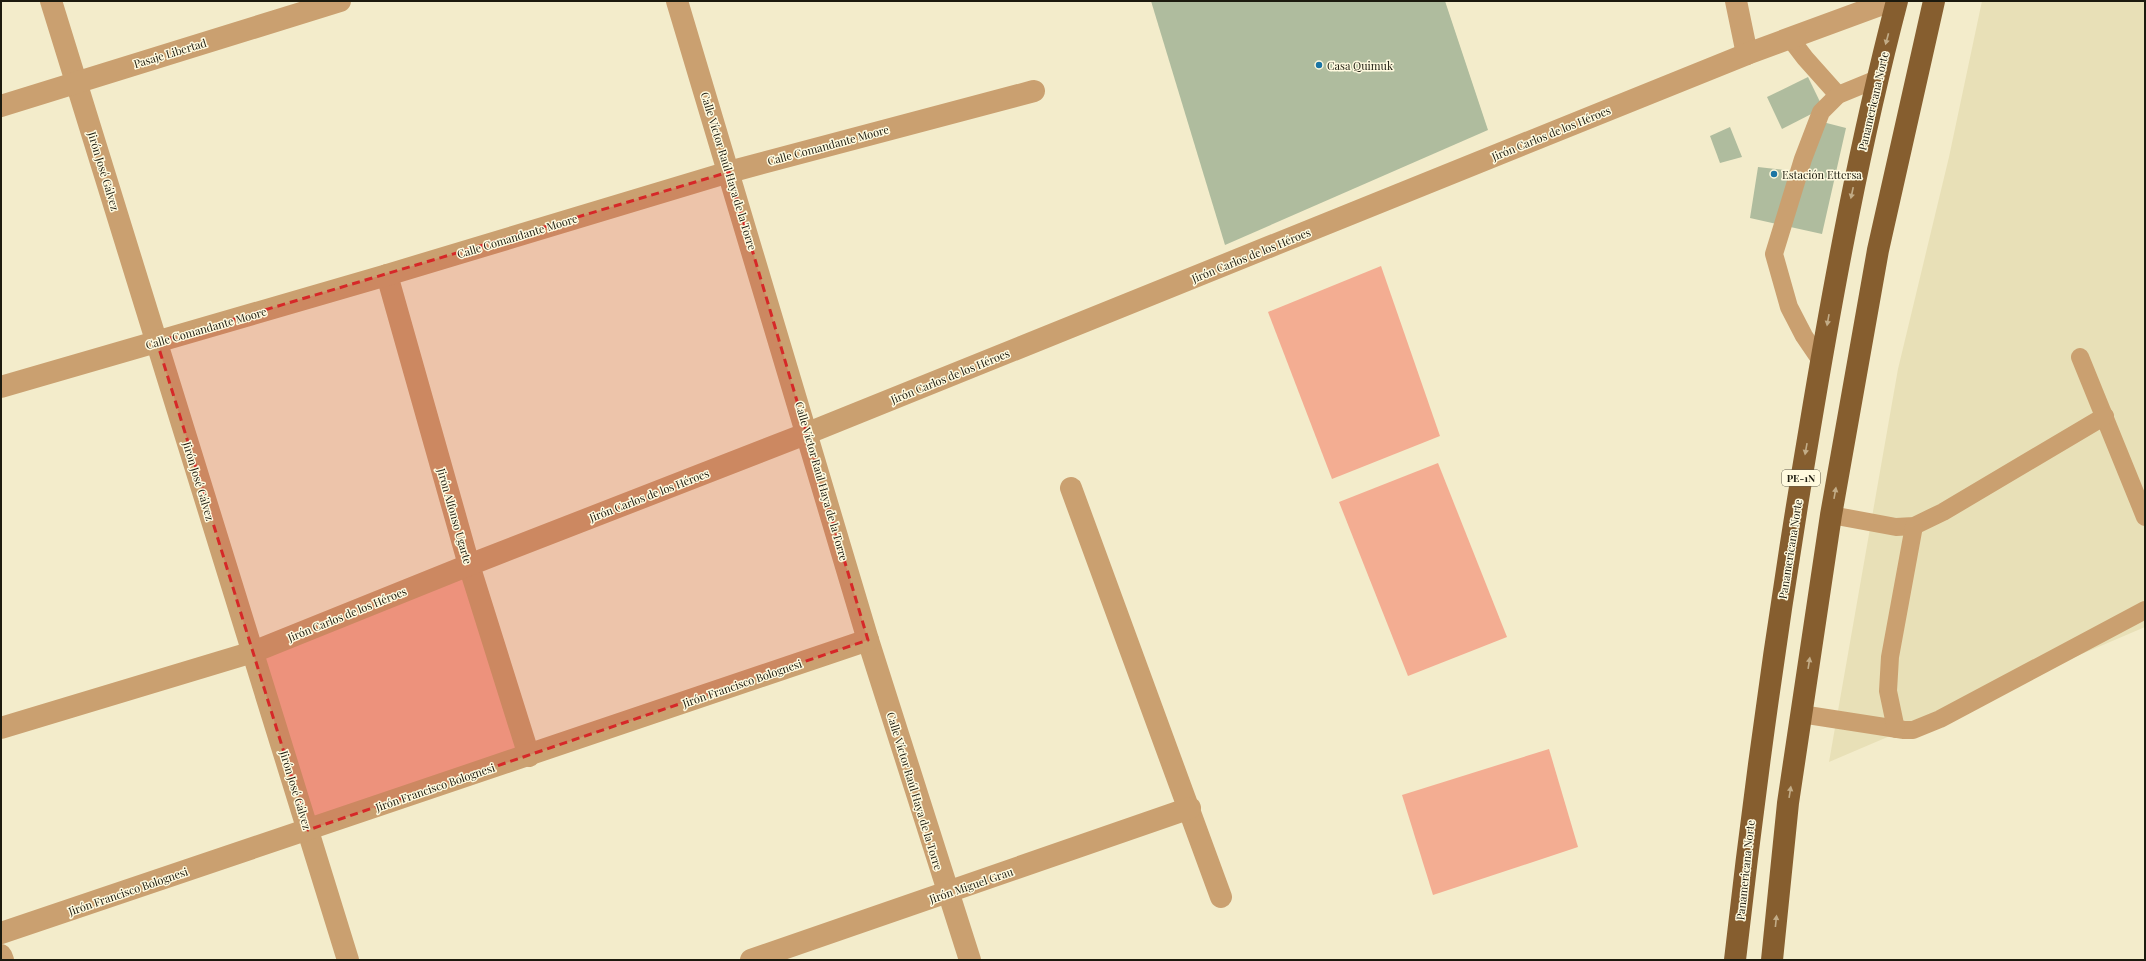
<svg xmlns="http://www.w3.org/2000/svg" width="2146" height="961" font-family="'Playfair Display',serif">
	<rect width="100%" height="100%" fill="#f3eccb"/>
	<path fill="#e8e0b7" d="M1982,1h163v626l-316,135 69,-393 51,-212z"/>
	<g fill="#f3ad92">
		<path d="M1381,266l59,170 -108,43 -64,-167z"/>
		<path d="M1438,463l69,174 -99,39 -69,-174z"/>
		<path d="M465,575l54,177 -204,69 -52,-168z"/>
		<path d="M1549,749l29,98 -145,48 -31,-100z"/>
	</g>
	<g fill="#afbc9e">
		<path d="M1151,1h294l43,129 -263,115z"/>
		<path d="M1808,77l15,31 -41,21 -15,-32z"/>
		<path d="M1811,119l35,9 -24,106 -72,-16 8,-51 37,4z"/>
		<path d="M1730,127l12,30 -22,6 -10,-27z"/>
	</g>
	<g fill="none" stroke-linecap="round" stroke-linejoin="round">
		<g stroke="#caa070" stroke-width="18">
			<path d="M1789,37l16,21 33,37"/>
			<path d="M2080,357l65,160"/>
			<path d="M1821,361l-17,-25 -15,-29 -15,-53 29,-95 18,-47 17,-17 39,-16"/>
			<path d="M1831,515l65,12 18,-1 29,-14 162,-96"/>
			<path d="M1801,714l103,16h9l27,-11 205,-109"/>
			<path d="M1896,729l-8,-38 2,-34 24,-131"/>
		</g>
		<g stroke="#caa070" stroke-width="22">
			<path d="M51,1l297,959"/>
			<path d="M677,1l191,639 102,320"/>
			<path d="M1736,1l11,53"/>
			<path d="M1,106l339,-105"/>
			<path d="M387,275l82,290 60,191"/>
			<path d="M1,387l386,-112 342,-103 305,-81"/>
			<path d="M1071,488l150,409"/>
			<path d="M1,728l252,-76 216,-87 339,-132 939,-379 144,-53"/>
			<path d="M1,933l867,-293"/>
			<path d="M751,960l439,-152"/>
		</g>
		<path stroke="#caa070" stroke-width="22" d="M1,955l2,5"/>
		<g stroke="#865e2f" stroke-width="22">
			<path d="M1735,960c20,-178 45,-356 75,-533 24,-144 50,-284 87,-426"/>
			<path d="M1772,960l16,-157 43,-288 47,-265 56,-249"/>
		</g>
	</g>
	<defs><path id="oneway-solid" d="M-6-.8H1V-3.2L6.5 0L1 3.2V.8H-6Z"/></defs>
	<g fill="#c2ac87">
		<use href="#oneway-solid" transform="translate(1887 39) rotate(105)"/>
		<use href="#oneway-solid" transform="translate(1852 193) rotate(102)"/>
		<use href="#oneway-solid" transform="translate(1828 320) rotate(100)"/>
		<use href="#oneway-solid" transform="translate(1806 449) rotate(100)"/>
		<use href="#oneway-solid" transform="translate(1835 493) rotate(-80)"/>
		<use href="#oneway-solid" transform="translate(1809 663) rotate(-81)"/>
		<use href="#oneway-solid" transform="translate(1790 792) rotate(-81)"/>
		<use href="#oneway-solid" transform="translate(1776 921) rotate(-84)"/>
	</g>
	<path fill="#d62828" fill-opacity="0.2" stroke="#d62828" stroke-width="3" stroke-dasharray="8 5" stroke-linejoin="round" d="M729,172l139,468 -560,190 -151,-488z"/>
	<g fill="#1b75a4" stroke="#fffadf" stroke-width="1.5">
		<circle cx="1319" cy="65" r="4"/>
		<circle cx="1774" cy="174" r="4"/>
	</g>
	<g text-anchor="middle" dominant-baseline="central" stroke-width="3" stroke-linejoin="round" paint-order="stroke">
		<rect fill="#fffadf" stroke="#605d4d" stroke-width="1" x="1782" y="470" width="38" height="16" rx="3"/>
		<g font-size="10" font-weight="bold" fill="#1c1a0e">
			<text x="1801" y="478">PE-1N</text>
		</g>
		<g font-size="11" fill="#1c1a0e" stroke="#fffadf">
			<text transform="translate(170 53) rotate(-17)">Pasaje Libertad</text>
			<text transform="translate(1873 101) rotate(-77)">Panamericana Norte</text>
			<text transform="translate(1551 133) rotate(-22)">Jirón Carlos de los Héroes</text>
			<text transform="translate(828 145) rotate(-15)">Calle Comandante Moore</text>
			<text transform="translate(104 171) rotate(73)">Jirón José Gálvez</text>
			<text transform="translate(729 171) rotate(73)">Calle Víctor Raúl Haya de la Torre</text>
			<text transform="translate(517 236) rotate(-17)">Calle Comandante Moore</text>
			<text transform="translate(1251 255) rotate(-22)">Jirón Carlos de los Héroes</text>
			<text transform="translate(206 328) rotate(-16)">Calle Comandante Moore</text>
			<text transform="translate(950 376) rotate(-22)">Jirón Carlos de los Héroes</text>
			<text transform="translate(199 481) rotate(73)">Jirón José Gálvez</text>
			<text transform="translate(822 481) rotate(74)">Calle Víctor Raúl Haya de la Torre</text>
			<text transform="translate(649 495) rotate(-21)">Jirón Carlos de los Héroes</text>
			<text transform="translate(455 516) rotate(74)">Jirón Alfonso Ugarte</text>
			<text transform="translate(1790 549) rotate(-81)">Panamericana Norte</text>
			<text transform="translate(347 614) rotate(-22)">Jirón Carlos de los Héroes</text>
			<text transform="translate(742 683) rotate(-19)">Jirón Francisco Bolognesi</text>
			<text transform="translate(435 787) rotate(-19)">Jirón Francisco Bolognesi</text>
			<text transform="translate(296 790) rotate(73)">Jirón José Gálvez</text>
			<text transform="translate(915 791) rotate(73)">Calle Víctor Raúl Haya de la Torre</text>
			<text transform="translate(1745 870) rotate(-84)">Panamericana Norte</text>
			<text transform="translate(971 885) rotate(-19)">Jirón Miguel Grau</text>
			<text transform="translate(128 891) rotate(-19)">Jirón Francisco Bolognesi</text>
		</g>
		<g font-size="11" fill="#1c1a0e" stroke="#fffadf" text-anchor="start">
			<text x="1327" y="65">Casa Quimuk</text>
			<text x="1782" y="174">Estación Ettersa</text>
		</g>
	</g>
	<rect width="2146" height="961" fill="none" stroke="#1c1a0e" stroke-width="4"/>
</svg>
